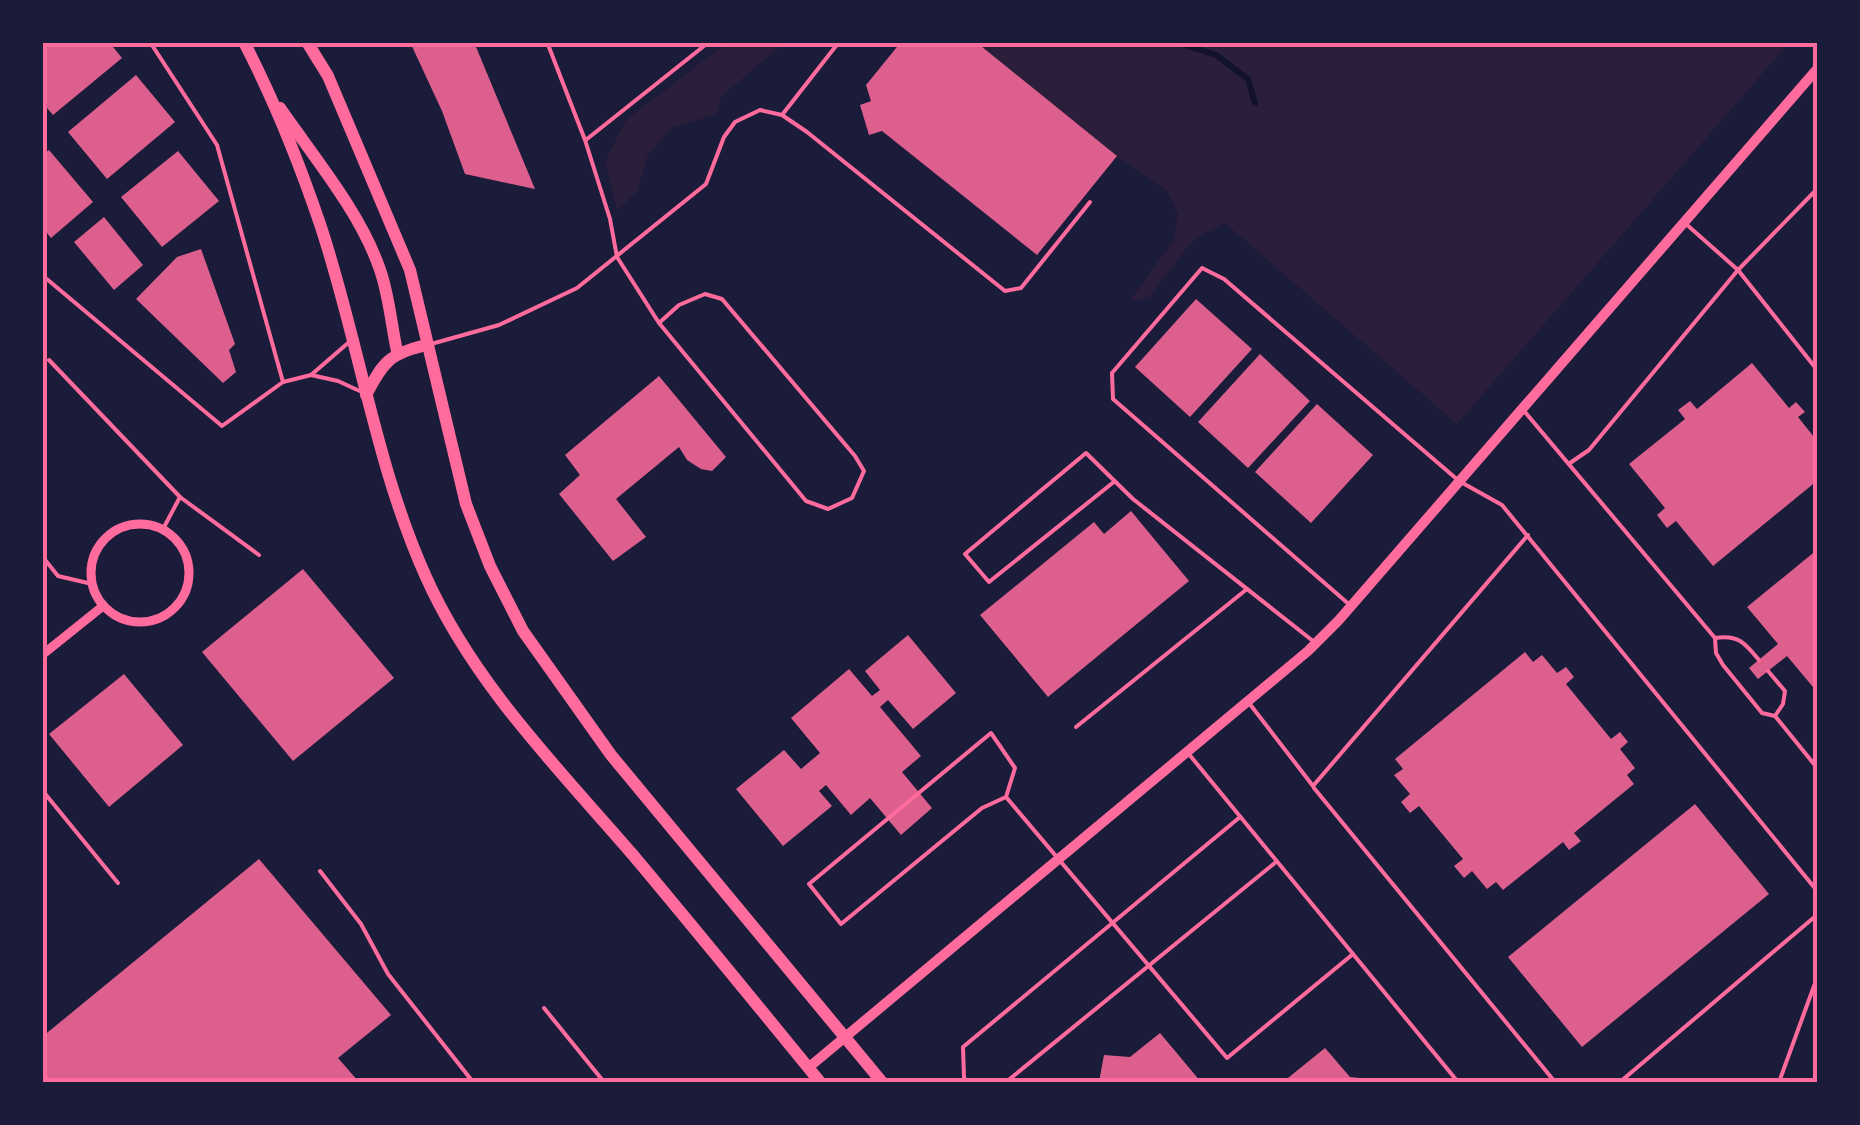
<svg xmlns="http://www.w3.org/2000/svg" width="1860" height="1125" font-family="'Asap Condensed',sans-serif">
	<rect width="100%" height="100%" fill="#1b1b3a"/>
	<g fill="#2a1e3b">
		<path d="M727,43h57l-62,53 -6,18 -46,15 -23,28 -9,33 -21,21 -12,-50 22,-42z"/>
		<path d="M976,43h813l-332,381 -232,-201 -31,16 -45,58 -20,5 44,-61 5,-27 -11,-23 -50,-35z"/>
	</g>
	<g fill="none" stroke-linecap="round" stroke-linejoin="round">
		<path stroke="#12122b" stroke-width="6" d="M1176,42l40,13 32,24 7,24"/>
	</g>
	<g fill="#dd5f8e">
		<path d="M42,42h67l13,16 -69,57 -11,-13z"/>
		<path d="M410,42h64l61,147 -70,-15 -23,-63z"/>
		<path d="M901,42h75l141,114 -80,99 -155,-124 -13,4 -9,-30 11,-4 -5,-16z"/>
		<path d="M136,75l39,47 -68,57 -39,-47z"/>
		<path d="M49,150l44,52 -42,36 -9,-11v-72z"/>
		<path d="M178,151l41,50 -57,46 -41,-50z"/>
		<path d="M104,217l39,48 -29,25 -40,-48z"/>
		<path d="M201,249l34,95 -6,6 7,22 -13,11 -87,-84 41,-42z"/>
		<path d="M1196,299l56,50 -62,68 -55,-50z"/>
		<path d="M1260,354l50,47 -62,67 -50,-46z"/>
		<path d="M1752,363l37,45 7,-6 9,10 -7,5 20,25v38l-105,86 -37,-45 -9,7 -10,-13 8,-7 -36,-44 56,-45 -7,-9 12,-9 7,8z"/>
		<path d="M659,376l67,81 -14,14 -11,-2 -14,-9 -8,-13 -63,52 30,38 -33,24 -54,-67 21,-19 -15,-20z"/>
		<path d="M1317,404l56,51 -62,68 -56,-51z"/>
		<path d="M1131,511l58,70 -141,116 -68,-82 114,-93 10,12z"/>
		<path d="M1818,549v144l-31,-37 -29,23 -9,-11 29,-24 -31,-37z"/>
		<path d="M303,569l91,109 -101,83 -91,-109z"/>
		<path d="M908,635l48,58 -43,36 -25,-29 -8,7 41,49 -19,16 30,36 -31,27 -31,-37 -19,17 -25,-30 -7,6 13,15 -49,40 -47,-57 48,-39 17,19 19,-16 -29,-35 58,-49 23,27 8,-6 -15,-19z"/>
		<path d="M1525,652l8,10 9,-7 15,18 9,-6 8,10 -8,7 45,55 9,-7 8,10 -8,7 15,19 -8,7 7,9 -60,49 7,8 -12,9 -6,-8 -60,48 -7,-8 -9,7 -15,-18 -8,7 -10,-12 9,-7 -44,-53 -9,7 -9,-11 9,-8 -16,-19 9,-6 -8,-10z"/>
		<path d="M124,674l59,71 -74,62 -60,-73z"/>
		<path d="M1695,804l74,90 -187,153 -74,-90z"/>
		<path d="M259,859l132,156 -53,43 21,24h-317v-45z"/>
		<path d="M1160,1033l41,49h-102l5,-27 26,2z"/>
		<path d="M1325,1048l25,29 29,3 -1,2h-95z"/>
	</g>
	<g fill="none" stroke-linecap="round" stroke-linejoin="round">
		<g stroke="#ff6b9d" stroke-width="4">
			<path d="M547,42l38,98 25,79 7,38 42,66 147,178 22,8 24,-11 12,-27 -9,-15 -133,-157 -17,-5 -26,11 -20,18"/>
			<path d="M782,115l57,-73"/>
			<path d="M587,139l122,-97"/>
			<path d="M1818,188l-80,82 80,101"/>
			<path d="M42,275l180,151 61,-44 -66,-237 -67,-103"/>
			<path d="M348,343l-37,32 27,6 26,12"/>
			<path d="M431,344l68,-19 78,-37 129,-104 18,-47 11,-15 25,-12 22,5 25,17 198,159 16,-3 69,-86"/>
			<path d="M49,360l131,137 -17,32"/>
			<path d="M283,382l28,-7"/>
			<path d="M1525,412l190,226 1,15 7,12 39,48 13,3 43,53"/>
			<path d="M1570,463l19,-13 149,-180 -52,-46"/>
			<path d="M1115,481l-126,101 -24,-28 121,-101 47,46 180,142"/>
			<path d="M180,497l79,58"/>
			<path d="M42,556l16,20 34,8"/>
			<path d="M1351,606l-238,-207 -1,-26 90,-105 22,11 235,202 43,24 316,387"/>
			<path d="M1715,638c23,-4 30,5 44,22"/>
			<path d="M1768,671l17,20 -2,13 -8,12"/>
			<path d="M1249,703l64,83 215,-251"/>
			<path d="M1076,727l171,-138"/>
			<path d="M1314,788l241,294"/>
			<path d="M42,790l76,93"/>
			<path d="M1006,797l-24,11 -141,116 -32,-40 182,-151 24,35 -9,29 221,261 126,-104 -165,-201"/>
			<path d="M320,871l41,53 27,50 85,108"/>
			<path d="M1353,954l105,128"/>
			<path d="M544,1008l60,74"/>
			<path d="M968,1082l-4,-4 -1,-31 277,-230"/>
			<path d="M1006,1082l270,-220"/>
			<path d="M1620,1082l198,-168"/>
			<path d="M1779,1082l39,-107"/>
		</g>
		<g stroke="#ff6b9d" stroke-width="9">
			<circle cx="140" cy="573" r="49"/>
			<path d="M42,655l61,-49"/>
		</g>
		<path stroke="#ff6b9d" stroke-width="10" d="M808,1068l500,-417 31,-31 479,-552"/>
		<g stroke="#ff6b9d" stroke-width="12">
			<path d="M244,42c30,58 55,120 76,182 39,117 55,240 106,353 48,107 132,191 207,278 63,75 125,151 187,227"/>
			<path d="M307,42l21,34 82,194 56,234 24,62 33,65 88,124 271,327"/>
			<path d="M280,108c33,48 80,104 99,159 10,26 12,57 18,84"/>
			<path d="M366,395c17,-33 24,-42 61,-50"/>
		</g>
	</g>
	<rect width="1860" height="1125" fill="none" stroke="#1b1b3a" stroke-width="90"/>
	<rect x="45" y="45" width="1770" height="1035" fill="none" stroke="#ff6b9d" stroke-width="4"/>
</svg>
